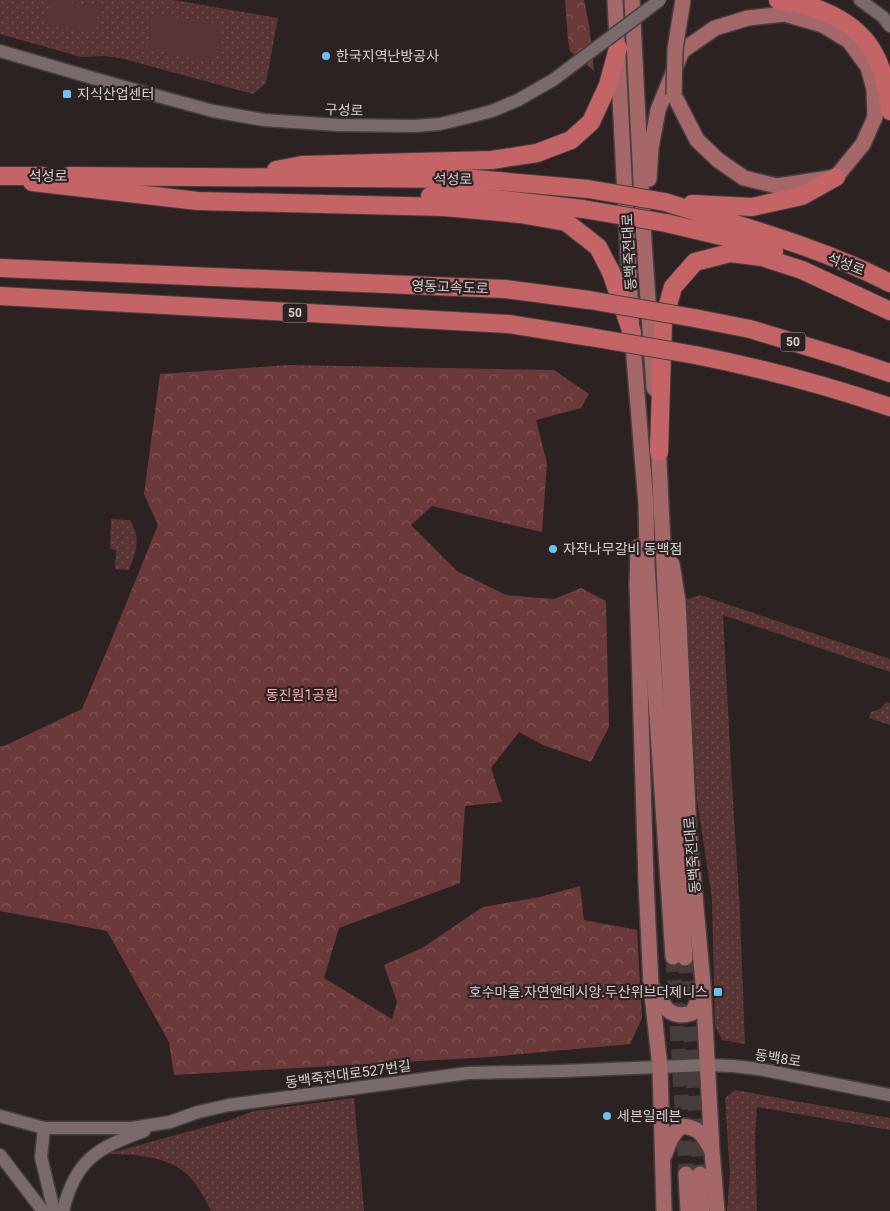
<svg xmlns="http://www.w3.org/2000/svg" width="890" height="1211" font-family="Roboto,'Noto Sans KR',sans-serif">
	<defs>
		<pattern id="green-dots" width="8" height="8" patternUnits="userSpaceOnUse" patternTransform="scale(1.25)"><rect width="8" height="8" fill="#593435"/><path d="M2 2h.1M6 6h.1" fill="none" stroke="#705051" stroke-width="1.8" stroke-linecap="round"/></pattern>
		<pattern id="forest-crowns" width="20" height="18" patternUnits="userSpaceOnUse" patternTransform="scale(1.25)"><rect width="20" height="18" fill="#6c393a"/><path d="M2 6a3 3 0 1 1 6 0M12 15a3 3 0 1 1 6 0" fill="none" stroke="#805555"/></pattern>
	</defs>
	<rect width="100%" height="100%" fill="#2d2222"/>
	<g fill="url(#green-dots)">
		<path d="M0,0h173l105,18 -12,65 -13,11 -133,-36 -16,-2 -23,1 -81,-23z"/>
		<path d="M111,519l19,1c11,19 7,30 -1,50l-14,-1 1,-19 -6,-1z"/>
		<path d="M700,595l190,64v13l-167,-57 9,169 8,129 5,131 -23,-4 -7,-14 -3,-127 -15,-99 -11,-200z"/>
		<path d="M886,702l4,1v22l-21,-7 2,-6 9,-3z"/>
		<path d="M735,1090l155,28v12l-133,-23 -2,30 2,74h-30l3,-37 -5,-76z"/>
		<path d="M354,1098l10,113h-153c-6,-12 -13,-26 -23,-36 -19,-19 -55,-21 -81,-21l120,-33 27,-10z"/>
	</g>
	<g fill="url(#forest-crowns)">
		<path d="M565,0h19l5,25 5,46 -24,-20 -2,-11z"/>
		<path d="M288,365l266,5 35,24 -8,14 -45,12 11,43 -5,69 -110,-26 -21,19 46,46 49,24 48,4 27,-11 25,13 3,126 -18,35 -48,-17 -24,-13 -28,36 11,34 -37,4 -5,77 -121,45 -15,50 68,41 5,-17 -13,-37 38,-17 61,-41 57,-10 40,-11 4,34 53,10 5,88 -12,26 -140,13 -316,18 -5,-33 -62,-111 -107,-20v-165h4l78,-37 26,-61 50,-123 -14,-31 16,-120z"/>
	</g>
	<g fill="#593435">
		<path d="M50,0l49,6 -4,26 -49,-8z"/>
		<path d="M154,14l67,11 -6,36 -68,-12z"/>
	</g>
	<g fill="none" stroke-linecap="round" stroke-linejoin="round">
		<g stroke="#463c3c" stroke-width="15" stroke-dasharray="15 8" stroke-linecap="butt">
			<path d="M673,957l13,217"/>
			<path d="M685,958l15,216"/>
		</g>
		<g stroke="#473f3e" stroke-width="15">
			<g id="minor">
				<path d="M860,0l23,17 7,9"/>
				<path d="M0,51l117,34 96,26 51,9 74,5 76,1 26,-2 25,-6 27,-7 26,-11"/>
				<path d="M0,1116l44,12h88l38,-6 28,-10 31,-7 239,-32 94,-2 145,-6 26,1 26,3 131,26"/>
				<path d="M44,1128l-3,29 13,54"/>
				<path d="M0,1155l43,56"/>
				<path d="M63,1211c12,-51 34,-63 81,-80"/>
			</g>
		</g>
		<g stroke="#473f3e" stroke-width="18">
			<g id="major">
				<path d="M615,0l17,333 14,171 1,61 26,392"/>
				<path d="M632,0l12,241 10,147"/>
				<path d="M649,179l2,-31 7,-38 24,-59 33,-23 33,-10 37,-4 38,11 26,16 19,26 6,22 1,28 -12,27 -27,33 -59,9 -33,-8 -26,-18 -21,-20 -23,-45"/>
				<path d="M658,440l9,190 18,328"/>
				<path d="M638,547l-1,38 9,297 5,103 9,83 4,143"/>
				<path d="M672,564l6,37 11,229 14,154 9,167 5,60"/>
				<path d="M655,990c9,17 15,30 37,23l6,-12 3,-11"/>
				<path d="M665,1154c4,-12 7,-21 17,-28 18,2 20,8 29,23"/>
				<path d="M686,1174l2,37"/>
				<path d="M700,1174l2,37"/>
			</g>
		</g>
		<g stroke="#473f3e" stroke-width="20">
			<g id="highway">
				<path d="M778,0c15,3 32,5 45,11 48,20 61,51 67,100"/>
				<path d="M276,170l26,-5 190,-5 45,-7 34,-13 20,-18 17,-37 10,-37"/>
				<path d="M0,176h43"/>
				<path d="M69,176l406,3 113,10"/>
				<path d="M32,182l166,19 246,6 76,7 46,8 32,25 13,25 21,61"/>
				<path d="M430,196h40l113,13"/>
				<path d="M665,202c75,24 155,45 225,81"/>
				<path d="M692,204l60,3 50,-11 34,-19"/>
				<path d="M666,223l89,21 19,7"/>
				<path d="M0,268l505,21 84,11"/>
				<path d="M0,296l508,28 82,13"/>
				<path d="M694,318l56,11 95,29 45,15"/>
				<path d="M695,355c66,13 131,30 195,52"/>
				<path d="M659,452l4,-130 10,-35 22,-25 35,-9 32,4 40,13 88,41"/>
			</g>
		</g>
		<use href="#minor" stroke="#796b6b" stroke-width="12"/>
		<use href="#major" stroke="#a66768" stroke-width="15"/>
		<use href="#highway" stroke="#c46466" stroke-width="18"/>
		<g stroke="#473f3e" stroke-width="15" stroke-linecap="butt">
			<path id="minor-bridge" d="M518,100l35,-20 107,-80"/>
		</g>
		<g stroke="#473f3e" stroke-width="18" stroke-linecap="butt">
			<path id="major-bridge" d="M674,95l1,-46 8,-49"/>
		</g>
		<g stroke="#473f3e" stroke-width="20" stroke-linecap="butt">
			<g id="highway-bridge">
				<path d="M588,189l77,13"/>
				<path d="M583,209l83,14"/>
				<path d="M589,300l105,18"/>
				<path d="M590,337l105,18"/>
			</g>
		</g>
		<use href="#minor-bridge" stroke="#796b6b" stroke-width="12"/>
		<use href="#major-bridge" stroke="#a66768" stroke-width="15"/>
		<use href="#highway-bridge" stroke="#c46466" stroke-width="18"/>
	</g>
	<g fill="#66c4ef" stroke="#2d2222" stroke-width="2">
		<circle cx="326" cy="56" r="5"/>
		<rect x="62" y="89" width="10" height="10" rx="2.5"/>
		<circle cx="553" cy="549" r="5"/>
		<rect x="713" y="987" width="10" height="10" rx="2.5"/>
		<circle cx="607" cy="1116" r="5"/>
	</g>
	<g text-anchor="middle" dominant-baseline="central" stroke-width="4.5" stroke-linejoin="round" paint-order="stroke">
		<g fill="#2d2222" stroke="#a49b9b" stroke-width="1">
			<rect x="282.5" y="303.5" width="25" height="19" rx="4"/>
			<rect x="780.5" y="332.5" width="25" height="19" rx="4"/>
		</g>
		<g font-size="12" font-weight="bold" fill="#d7cfcf">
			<text x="295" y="313">50</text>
			<text x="793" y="342">50</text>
		</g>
		<g font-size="14" fill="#d7cfcf" stroke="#2d2222" text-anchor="start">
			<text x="336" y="56">한국지역난방공사</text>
			<text x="77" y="94">지식산업센터</text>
			<text x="563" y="549">자작나무갈비 동백점</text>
			<text x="708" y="992" text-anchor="end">호수마을.자연앤데시앙.두산위브더제니스</text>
			<text x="617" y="1116">세븐일레븐</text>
		</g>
		<g font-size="14" fill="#d7cfcf" stroke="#2d2222">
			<text transform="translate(344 110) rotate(2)">구성로</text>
			<text x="48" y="176">석성로</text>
			<text transform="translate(453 179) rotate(1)">석성로</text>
			<text transform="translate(629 252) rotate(-93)">동백죽전대로</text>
			<text transform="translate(846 264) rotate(21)">석성로</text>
			<text transform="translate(450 287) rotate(2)">영동고속도로</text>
			<text transform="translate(692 855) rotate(-95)">동백죽전대로</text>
			<text transform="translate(778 1058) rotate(9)">동백8로</text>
			<text transform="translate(348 1074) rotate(-8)">동백죽전대로527번길</text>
		</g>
		<g font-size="14" fill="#ffa8a8" stroke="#2d2222">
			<text x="302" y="695">동진원1공원</text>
		</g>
	</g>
</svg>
